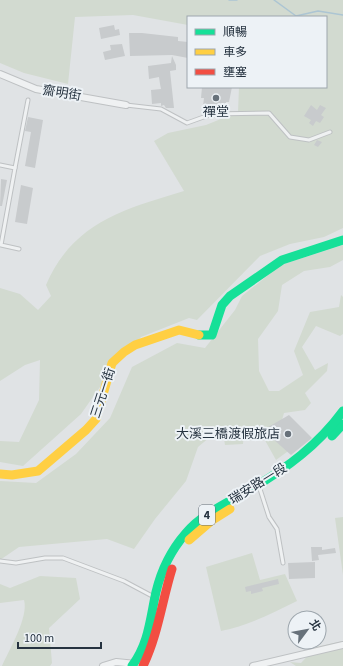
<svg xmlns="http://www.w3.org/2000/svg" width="343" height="666" font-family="'Source Sans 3','Noto Sans TC',sans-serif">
	<rect width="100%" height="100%" fill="#e0e3e5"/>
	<g fill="#d2dad0">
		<path d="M0,0h343v228l-19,9 -34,7 -30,12 -63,64 -8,-2 -48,19 -32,37 -28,40 -58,52 -23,-4v-21l19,1 20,-42 1,-40 -15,5 -25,16v-93l20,6 18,16 13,-14 -5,-11c27,-63 79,-76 138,-94l-30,-50 14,-8 38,-8 32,-13 1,-25h87v-70h-138v8l-55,-10 -58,2 -7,67 -44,-11 -24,-10z"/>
		<path d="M343,245v15l-13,7 -26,4 -22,14 -4,26 -20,28 1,32 10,20h10l24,-16 -9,-24 16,-39 29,-5 2,-12 2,2v37l-3,2 -24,-10 -14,21 13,23 13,-7 -1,8 -22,22 6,10 -6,7 -21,3 -2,7 20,21 -26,19 -19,-34 -13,6 -1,12 -18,1 -3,-18 -24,20 -12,34 -31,38 -21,30 -27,-10 -88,8 -19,13v-79l36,2 40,-29 34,-36 22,-51 45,-24 28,5 30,-38 7,-14 39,-31z"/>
		<path d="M343,517v58l-8,-57z"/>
		<path d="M252,553l8,27 25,-6 12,27c-25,12 -49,25 -76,30l-15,-64z"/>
		<path d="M40,576l36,2 4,21 -31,29 3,35 -2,3h-48c7,-16 27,-49 22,-66l-24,3v-19l10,4z"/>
		<path d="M343,641v25h-47l-6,-4 11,1 15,-16z"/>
	</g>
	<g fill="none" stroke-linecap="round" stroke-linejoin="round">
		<g stroke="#acc5d3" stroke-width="1.5">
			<path d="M229,0h8"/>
			<path d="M274,0l22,16 22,-5 25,4"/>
		</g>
	</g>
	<g fill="#c8cbcd">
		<path d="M114,25l1,5 4,-1 1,6 -19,4 -2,-11z"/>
		<path d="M129,33h13l36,4v4l10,1v16l-16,-3 -42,1z"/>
		<path d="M122,44l3,12 -20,4 -2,-8 8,-2 -1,-5z"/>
		<path d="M172,56l4,9v5l-6,1 4,37h-8l-2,-3 -3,1v-3l-9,1 -1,-14 10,-1 -1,-5 -1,-7 -10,2 -1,-13 23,-3z"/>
		<path d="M202,87h30l-3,15h-3l-1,7 -22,-3 1,-8h-3z"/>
		<path d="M311,105l6,5 3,-5 6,3 -5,7 3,2 -4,6 -4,-2 -3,5 -4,-3 2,-3 -7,-4z"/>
		<path d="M28,117l15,3 -8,48 -10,-2 6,-34 -6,-1z"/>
		<path d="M317,140l5,2 -4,5 -4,-2z"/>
		<path d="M1,179l6,1 -5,26h-2z"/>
		<path d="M21,185l12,3 -6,36 -12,-2z"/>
		<path d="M289,415l23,23 -21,17 -28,-25z"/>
		<path d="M311,547h11v3l13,-2 1,5 -18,2 1,5 -7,1z"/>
		<path d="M315,562v16l-26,1 -1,-16z"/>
		<path d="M278,579l1,5 -17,4 1,3 -12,3v-3l-5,1 -1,-5z"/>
	</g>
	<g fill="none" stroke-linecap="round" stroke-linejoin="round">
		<g stroke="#bec1c3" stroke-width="5">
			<g id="lane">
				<path d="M126,105l35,4 26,14 25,-9 57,-1 21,24 19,3 21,-8"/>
				<path d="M0,165l15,3 -14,77 18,4"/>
				<path d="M15,168l13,-68"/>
				<path d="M259,486l10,31 8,12 6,34"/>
				<path d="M0,561l16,2 29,-5h18l61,23 30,16"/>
			</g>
		</g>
		<g stroke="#bec1c3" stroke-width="8">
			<g id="street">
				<path d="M0,74l36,15 90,16"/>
				<path d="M103,666l13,-4 20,2"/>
				<path d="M253,666l90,-21"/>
			</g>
		</g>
		<use href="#lane" stroke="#eff1f2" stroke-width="3"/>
		<use href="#street" stroke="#eff1f2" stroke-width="6"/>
		<g stroke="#16e098" stroke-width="9">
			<path d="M199,335h13l10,-30 8,-9 52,-36 61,-20"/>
			<path d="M332,436l11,-12"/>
			<path d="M132,666c17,-23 18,-47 24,-74 5,-21 16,-43 30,-59 17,-20 43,-31 65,-44 36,-21 67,-44 92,-78"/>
		</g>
		<g stroke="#ffcf43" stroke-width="9">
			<path d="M0,474l12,1 26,-4 48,-41 10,-11 16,-56 12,-11 11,-7 44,-15 20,5"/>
			<path d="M189,540l22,-19 19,-12"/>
		</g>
		<path stroke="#f24e42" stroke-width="9" d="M143,666c15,-31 19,-65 29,-97"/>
	</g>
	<g fill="#67717a" stroke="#edf2f6" stroke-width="1.5">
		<circle cx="216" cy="98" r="4"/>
		<circle cx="288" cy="434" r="4"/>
	</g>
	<g text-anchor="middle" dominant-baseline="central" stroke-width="4" stroke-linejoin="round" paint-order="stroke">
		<rect fill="#edf2f6" stroke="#626c77" stroke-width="1" x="199" y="505" width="16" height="20" rx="3"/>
		<g font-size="12" font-weight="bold" fill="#263340">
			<text x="207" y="515">4</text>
		</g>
		<g font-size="13" fill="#263340" stroke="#edf2f6">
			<text transform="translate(62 93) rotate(9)">齋明街</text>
			<text transform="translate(103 393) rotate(-72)">三元一街</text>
			<text transform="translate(258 484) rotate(-32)">瑞安路一段</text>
		</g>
		<g font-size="13" fill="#263340" stroke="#edf2f6">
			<text x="216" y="112">禪堂</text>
			<text x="280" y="434" text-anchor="end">大溪三橋渡假旅店</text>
		</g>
	</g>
	<rect x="187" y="16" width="140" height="72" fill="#edf2f6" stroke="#9da6ad"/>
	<rect x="195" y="29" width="20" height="6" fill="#16e098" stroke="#9da6ad"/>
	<text x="223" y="36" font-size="12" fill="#263340">順暢</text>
	<rect x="195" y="49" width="20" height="6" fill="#ffcf43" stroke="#9da6ad"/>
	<text x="223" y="56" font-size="12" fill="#263340">車多</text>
	<rect x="195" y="69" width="20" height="6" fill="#f24e42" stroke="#9da6ad"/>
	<text x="223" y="76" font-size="12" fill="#263340">壅塞</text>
	<g transform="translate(307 630) rotate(58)"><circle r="19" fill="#edf2f6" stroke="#9da6ad"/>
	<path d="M0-3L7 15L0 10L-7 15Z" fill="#67717a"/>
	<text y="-6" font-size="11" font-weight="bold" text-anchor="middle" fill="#263340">北</text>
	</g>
	<path d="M18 642v6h83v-6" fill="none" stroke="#263340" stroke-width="2"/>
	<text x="24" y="642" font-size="12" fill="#263340" stroke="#edf2f6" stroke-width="3" paint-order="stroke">100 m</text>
</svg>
